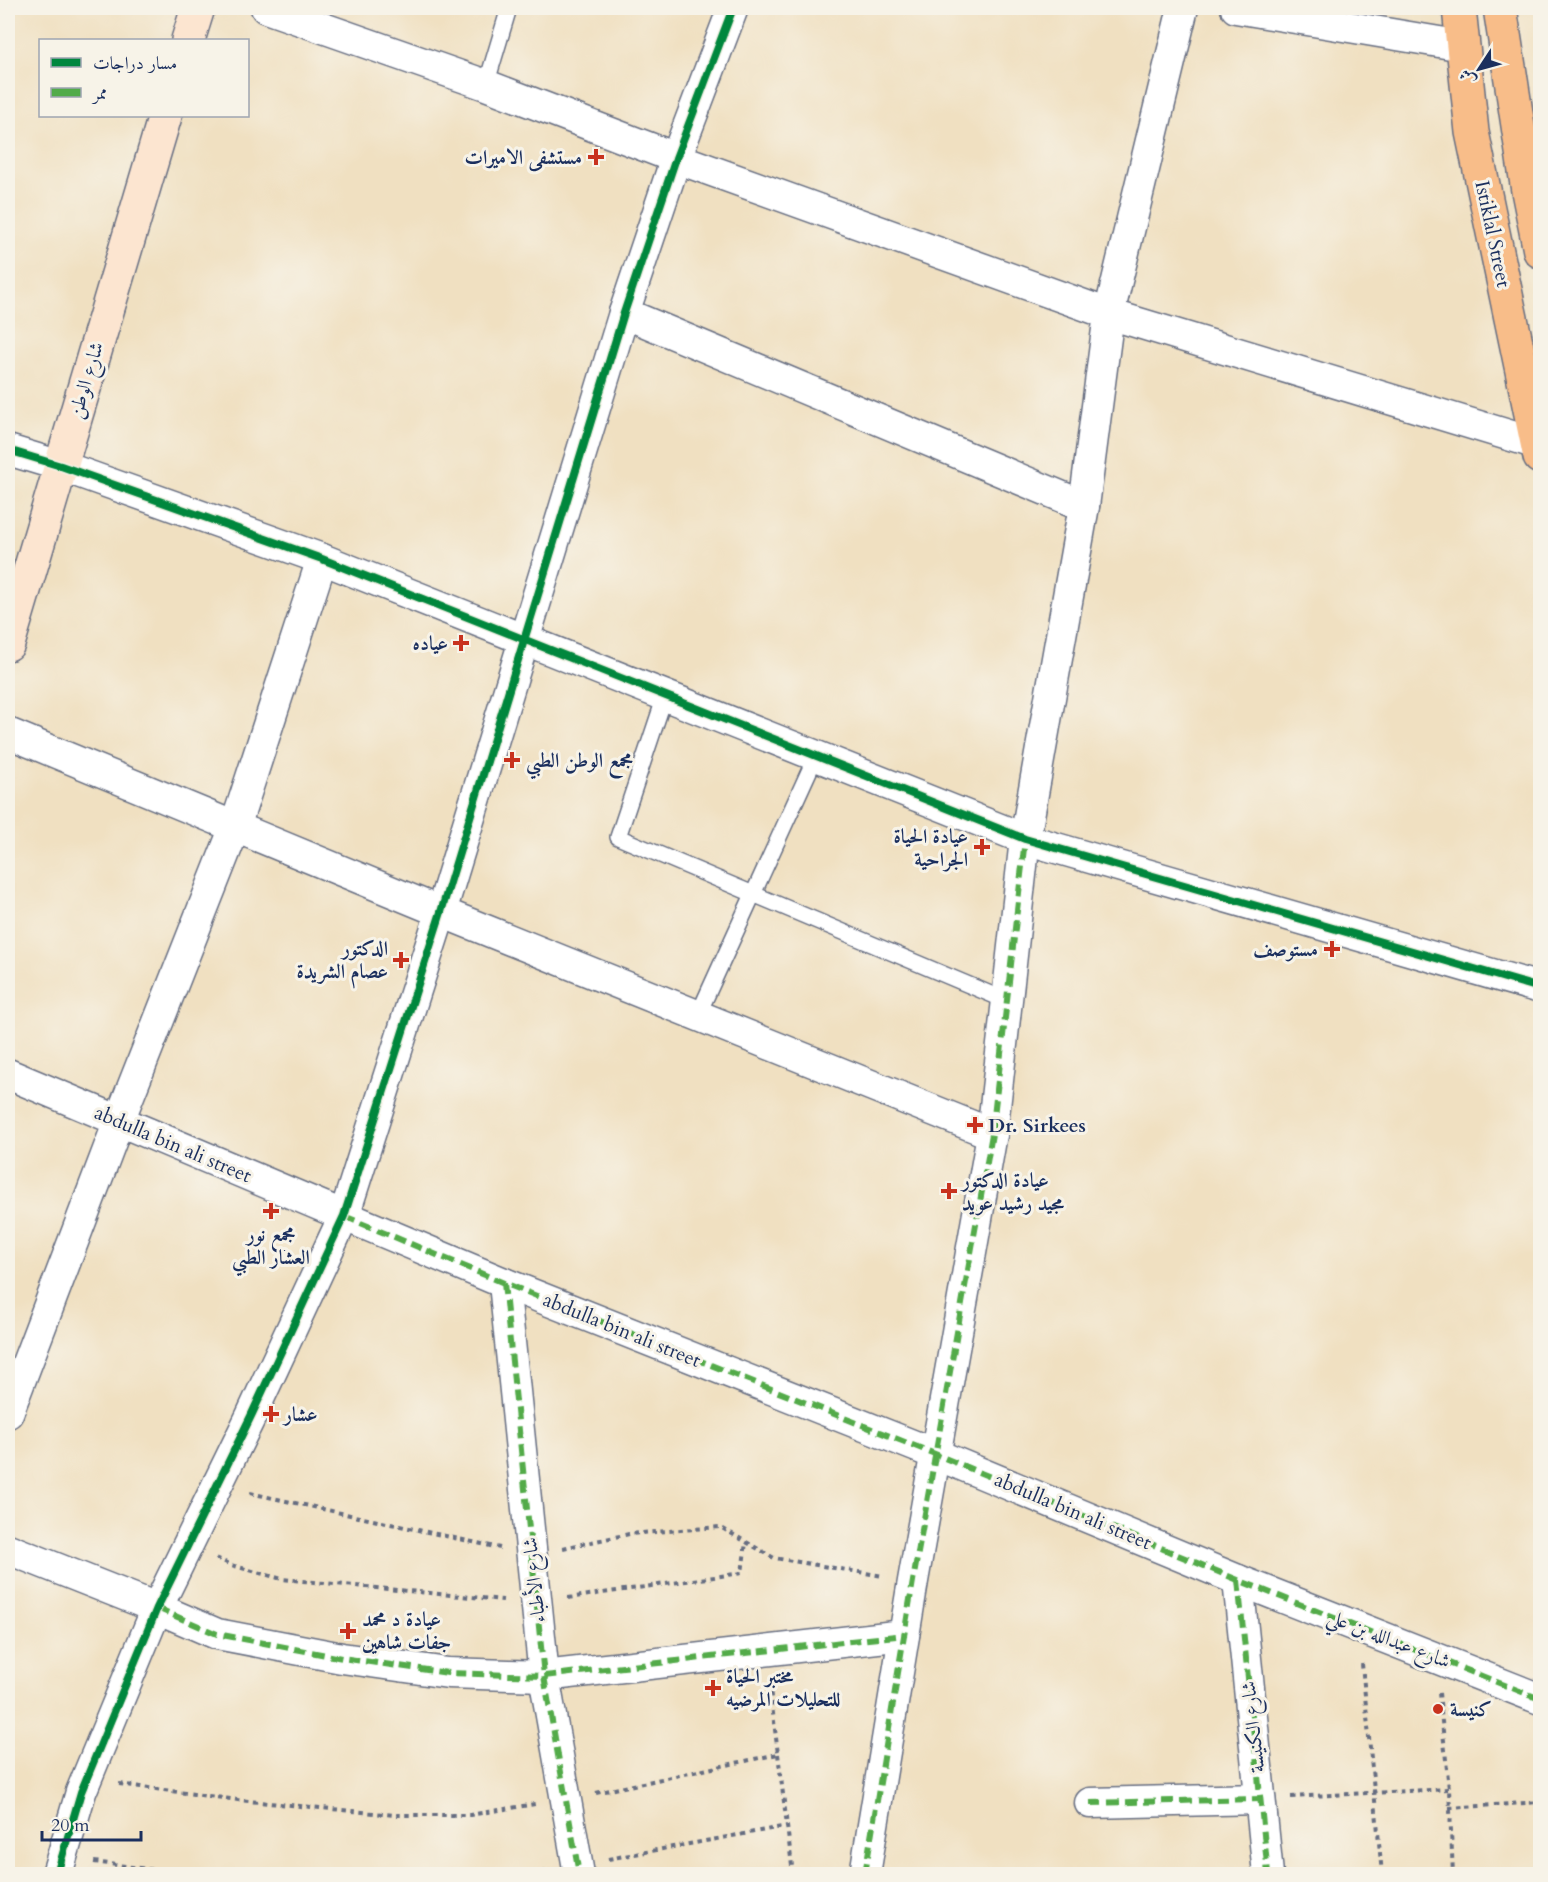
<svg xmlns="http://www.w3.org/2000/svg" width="1548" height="1882" font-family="Cardo,Amiri,serif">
	<rect width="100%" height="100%" fill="#f7f3e8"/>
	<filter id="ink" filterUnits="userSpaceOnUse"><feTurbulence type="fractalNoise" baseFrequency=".0167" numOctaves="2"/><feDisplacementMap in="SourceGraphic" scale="12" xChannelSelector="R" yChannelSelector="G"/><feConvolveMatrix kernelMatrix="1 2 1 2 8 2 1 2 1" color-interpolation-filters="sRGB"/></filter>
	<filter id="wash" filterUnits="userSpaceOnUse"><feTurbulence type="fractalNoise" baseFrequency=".008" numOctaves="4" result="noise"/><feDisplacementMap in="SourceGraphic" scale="24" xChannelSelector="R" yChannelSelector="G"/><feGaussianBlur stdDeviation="1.35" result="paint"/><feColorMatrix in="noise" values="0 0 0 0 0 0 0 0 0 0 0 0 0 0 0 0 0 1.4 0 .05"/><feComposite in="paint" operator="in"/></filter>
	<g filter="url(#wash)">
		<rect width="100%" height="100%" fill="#f0e0c1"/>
	</g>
	<g filter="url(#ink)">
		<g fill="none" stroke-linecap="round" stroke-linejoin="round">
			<g stroke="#666d81" stroke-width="18">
				<g id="lane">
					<path d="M486,85l23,-77"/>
					<path d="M665,696l-47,141 389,164"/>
					<path d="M698,1015l118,-259"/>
				</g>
			</g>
			<g stroke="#666d81" stroke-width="33">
				<g id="street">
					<path d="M266,8l220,77 190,73 433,156 429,130"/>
					<path d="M1236,8l227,38"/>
					<path d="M624,313l460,193"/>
					<path d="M8,450l53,16 261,93 703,280 515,149"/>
					<path d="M8,733l433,179 551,222"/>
					<path d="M8,1074l496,209 431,171 303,126 302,119"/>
					<path d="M504,1283l40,393 35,198"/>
					<path d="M8,1413l111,-292 116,-294 87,-268"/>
					<path d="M8,1549l149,59 60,26 125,24 106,15 96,3 360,-41"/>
					<path d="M1238,1580l30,294"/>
					<path d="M1090,1803l170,-4"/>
					<path d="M57,1874l24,-82 76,-184 94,-192 93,-200 97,-304 183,-599 52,-155 57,-150"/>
					<path d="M865,1874l48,-293 79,-447 33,-295 59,-333 25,-192 74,-306"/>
				</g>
			</g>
			<g stroke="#666d81" stroke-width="36">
				<g id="secondary">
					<path d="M188,40l10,-32"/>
					<path d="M8,644l157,-528"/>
				</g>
			</g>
			<g stroke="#666d81" stroke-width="36">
				<g id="primary">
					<path d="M1459,8l13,124 68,325"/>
					<path d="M1500,8l28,183 12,60"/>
				</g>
			</g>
			<g stroke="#666d81" stroke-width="4" stroke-dasharray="4.5 4.5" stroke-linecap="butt">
				<path d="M250,1493l250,55"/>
				<path d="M563,1548l66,-14 91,-7 54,31 109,18"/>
				<path d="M216,1558l15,7 51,14 221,21"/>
				<path d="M568,1598l174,-25 4,-31"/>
				<path d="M1362,1664l20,210"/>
				<path d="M1439,1693l10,96 4,85"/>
				<path d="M778,1754l15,120"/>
				<path d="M119,1784l119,16 156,15h76l65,-11"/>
				<path d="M596,1793l182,-39 -9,-73"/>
				<path d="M1291,1797l157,-8"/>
				<path d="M1449,1808l91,-6"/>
				<path d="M608,1859l179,-33"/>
				<path d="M94,1862l92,12"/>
				<path d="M534,1874l14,-3"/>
			</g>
			<use href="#lane" stroke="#fff" stroke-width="15"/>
			<use href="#street" stroke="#fff" stroke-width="30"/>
			<use href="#secondary" stroke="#fce5d0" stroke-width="33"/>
			<use href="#primary" stroke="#f8bd89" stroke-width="33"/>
			<g stroke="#52ab49" stroke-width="6" stroke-dasharray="12 6" stroke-linecap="butt">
				<path d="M344,1216l160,67 431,171 303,126 302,119"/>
				<path d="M504,1283l40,393 35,198"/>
				<path d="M1238,1580l30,294"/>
				<path d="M157,1608l60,26 125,24 106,15 96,3 360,-41"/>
				<path d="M1090,1803l170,-4"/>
				<path d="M865,1874l48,-293 79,-447 33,-295"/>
			</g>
			<g stroke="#f7f3e8" stroke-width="11">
				<g id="cycleway">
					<path d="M8,450l53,16 261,93 703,280 515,149"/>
					<path d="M57,1874l24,-82 76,-184 94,-192 93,-200 97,-304 183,-599 52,-155 57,-150"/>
				</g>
			</g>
			<use href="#cycleway" stroke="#00873e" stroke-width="8"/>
		</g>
	</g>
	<g fill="#c8321e" stroke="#f7f3e8" stroke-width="2">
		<path d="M593 148h6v6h6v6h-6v6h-6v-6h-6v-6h6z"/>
		<path d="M458 634h6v6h6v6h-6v6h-6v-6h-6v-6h6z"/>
		<path d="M509 751h6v6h6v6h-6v6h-6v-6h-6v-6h6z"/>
		<path d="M979 838h6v6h6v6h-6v6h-6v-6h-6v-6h6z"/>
		<path d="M1329 940h6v6h6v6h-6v6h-6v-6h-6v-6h6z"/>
		<path d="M398 951h6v6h6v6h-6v6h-6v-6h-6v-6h6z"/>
		<path d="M972 1116h6v6h6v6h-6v6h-6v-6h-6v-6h6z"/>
		<path d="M946 1182h6v6h6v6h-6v6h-6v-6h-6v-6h6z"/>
		<path d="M268 1202h6v6h6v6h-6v6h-6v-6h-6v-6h6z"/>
		<path d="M268 1405h6v6h6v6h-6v6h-6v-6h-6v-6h6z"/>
		<path d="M345 1622h6v6h6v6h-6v6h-6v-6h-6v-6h6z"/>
		<path d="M710 1679h6v6h6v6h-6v6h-6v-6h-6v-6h6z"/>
		<circle cx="1438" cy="1709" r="6"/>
	</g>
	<g text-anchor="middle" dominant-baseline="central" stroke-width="6" stroke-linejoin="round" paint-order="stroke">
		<g font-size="20" font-weight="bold" fill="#1b2f5e" stroke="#f7f3e8" text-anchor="start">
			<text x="582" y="157" text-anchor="end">مستشفى الاميرات</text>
			<text x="448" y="643" text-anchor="end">عياده</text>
			<text x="526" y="760">مجمع الوطن الطبي</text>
			<text x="968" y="836" text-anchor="end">عيادة الحياة<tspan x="968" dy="23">الجراحية</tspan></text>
			<text x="388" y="948" text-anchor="end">الدكتور<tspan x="388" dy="23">عصام الشريدة</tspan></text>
			<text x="1318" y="949" text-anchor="end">مستوصف</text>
			<text x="988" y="1125">Dr. Sirkees</text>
			<text x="962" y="1180">عيادة الدكتور<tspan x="962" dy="23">مجيد رشيد عويد</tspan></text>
			<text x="271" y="1234" text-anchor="middle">مجمع نور<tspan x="271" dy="23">العشار الطبي</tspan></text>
			<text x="284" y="1414">عشار</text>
			<text x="362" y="1619">عيادة د محمد<tspan x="362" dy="23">جفات شاهين</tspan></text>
			<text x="726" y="1676">مختبر الحياة<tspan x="726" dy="23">للتحليلات المرضيه</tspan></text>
			<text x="1450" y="1709">كنيسة</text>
		</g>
		<g font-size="20" fill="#1b2f5e" stroke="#f7f3e8">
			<text transform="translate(1493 234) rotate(78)">Istiklal Street</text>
			<text transform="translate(86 380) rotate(-73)">شارع الوطن</text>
			<text transform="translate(173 1144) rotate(23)">abdulla bin ali street</text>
			<text transform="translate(622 1330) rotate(22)">abdulla bin ali street</text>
			<text transform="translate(1073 1511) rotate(23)">abdulla bin ali street</text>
			<text transform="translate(534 1580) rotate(-96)">شارع الأطباء</text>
			<text transform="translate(1389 1639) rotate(21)">شارع عبدالله بن علي</text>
			<text transform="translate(1253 1727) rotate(-96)">شارع الكنيسة</text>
		</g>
	</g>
	<rect width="1548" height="1882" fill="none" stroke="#f7f3e8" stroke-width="30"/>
	<rect x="39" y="39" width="210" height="78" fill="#f7f3e8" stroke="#9fa5b1" stroke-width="1.5"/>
	<rect x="51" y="58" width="30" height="9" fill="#00873e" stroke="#9fa5b1" stroke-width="1.5"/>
	<text x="93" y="69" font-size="18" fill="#1b2f5e">مسار دراجات</text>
	<rect x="51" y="88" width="30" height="9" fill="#52ab49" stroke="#9fa5b1" stroke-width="1.5"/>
	<text x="93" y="99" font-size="18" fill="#1b2f5e">ممر</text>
	<g transform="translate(1479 69) rotate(234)" stroke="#f7f3e8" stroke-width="4.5" paint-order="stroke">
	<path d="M0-4.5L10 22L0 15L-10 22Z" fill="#1b2f5e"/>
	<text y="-9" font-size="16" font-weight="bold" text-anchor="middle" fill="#1b2f5e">ش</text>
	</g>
	<path d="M42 1831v9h99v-9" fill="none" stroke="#1b2f5e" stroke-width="3"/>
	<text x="51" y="1831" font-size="18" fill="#1b2f5e" stroke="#f7f3e8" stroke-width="4.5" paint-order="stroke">20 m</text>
</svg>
